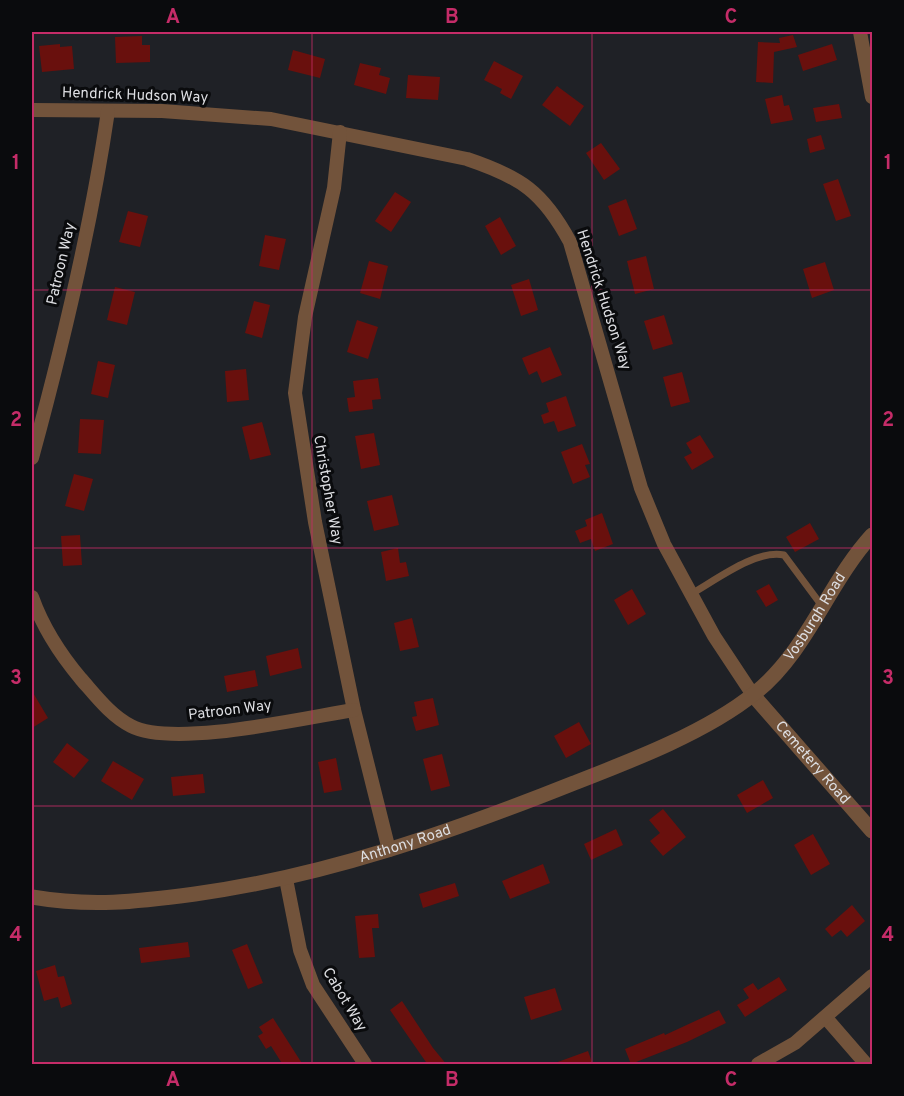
<svg xmlns="http://www.w3.org/2000/svg" width="904" height="1096" font-family="Overpass,sans-serif">
	<rect width="100%" height="100%" fill="#1f2126"/>
	<g fill="#69100d">
		<path d="M793,35l4,12 -23,5 -1,31 -17,-1 2,-40 22,1 -1,-5z"/>
		<path d="M142,36v9h8v17l-34,1 -1,-26z"/>
		<path d="M60,44v3l12,-1 2,23 -32,3 -3,-26z"/>
		<path d="M832,44l5,16 -34,11 -5,-16z"/>
		<path d="M293,50l32,9 -5,19 -32,-8z"/>
		<path d="M494,61l29,15 -12,23 -11,-6 2,-4 -18,-9z"/>
		<path d="M360,63l21,5 -2,7 11,3 -4,16 -32,-9z"/>
		<path d="M408,75l32,2 -2,23 -32,-2z"/>
		<path d="M557,86l27,20 -14,20 -28,-21z"/>
		<path d="M782,95l2,11 5,-1 4,15 -22,4 -6,-25z"/>
		<path d="M839,104l3,14 -26,4 -3,-14z"/>
		<path d="M821,135l4,14 -15,4 -3,-14z"/>
		<path d="M601,143l19,26 -16,11 -18,-27z"/>
		<path d="M838,179l13,37 -15,5 -13,-37z"/>
		<path d="M395,192l16,10 -20,30 -16,-11z"/>
		<path d="M626,199l11,30 -18,7 -11,-30z"/>
		<path d="M128,211l20,5 -8,31 -21,-5z"/>
		<path d="M500,217l16,29 -15,9 -16,-29z"/>
		<path d="M265,235l21,4 -7,31 -20,-4z"/>
		<path d="M646,256l8,33 -19,5 -8,-33z"/>
		<path d="M369,261l19,5 -8,33 -20,-6z"/>
		<path d="M825,262l9,28 -22,8 -9,-29z"/>
		<path d="M529,279l9,31 -17,6 -10,-31z"/>
		<path d="M115,287l20,5 -8,33 -20,-5z"/>
		<path d="M254,301l16,4 -8,33 -17,-5z"/>
		<path d="M664,315l9,29 -20,6 -9,-29z"/>
		<path d="M357,320l21,7 -10,32 -21,-7z"/>
		<path d="M550,347l12,28 -20,8 -5,-12 -8,4 -7,-17z"/>
		<path d="M98,361l17,4 -7,33 -17,-4z"/>
		<path d="M246,369l3,31 -22,2 -2,-31z"/>
		<path d="M682,372l8,30 -19,5 -8,-30z"/>
		<path d="M378,378l3,21 -9,1 1,9 -24,3 -2,-14 8,-1 -2,-16z"/>
		<path d="M566,396l10,30 -18,6 -4,-11 -10,3 -3,-9 8,-3 -3,-9z"/>
		<path d="M80,419l24,1 -3,34 -23,-1z"/>
		<path d="M262,422l9,33 -21,5 -8,-33z"/>
		<path d="M374,433l6,32 -19,4 -6,-33z"/>
		<path d="M700,435l14,22 -22,13 -8,-13 8,-4 -6,-10z"/>
		<path d="M582,444l8,20 -5,1 5,12 -17,7 -12,-32z"/>
		<path d="M74,474l19,5 -9,32 -19,-5z"/>
		<path d="M392,495l7,30 -25,6 -7,-30z"/>
		<path d="M602,513l11,31 -18,7 -4,-12 -11,4 -5,-12 12,-5 -2,-6z"/>
		<path d="M810,523l9,16 -24,13 -9,-15z"/>
		<path d="M80,535l2,30 -19,1 -2,-30z"/>
		<path d="M398,548l2,15 6,-1 3,14 -23,5 -5,-29z"/>
		<path d="M769,584l9,16 -12,7 -10,-16z"/>
		<path d="M632,589l14,25 -18,11 -14,-25z"/>
		<path d="M412,618l7,29 -19,4 -6,-28z"/>
		<path d="M298,648l4,20 -32,8 -4,-20z"/>
		<path d="M255,670l3,16 -31,6 -3,-16z"/>
		<path d="M32,691l16,27 -16,10z"/>
		<path d="M433,698l6,27 -23,6 -4,-14 5,-1 -3,-14z"/>
		<path d="M579,722l12,22 -25,14 -12,-22z"/>
		<path d="M67,743l22,17 -15,18 -21,-16z"/>
		<path d="M442,754l8,32 -19,5 -8,-32z"/>
		<path d="M336,758l6,32 -18,3 -6,-31z"/>
		<path d="M113,761l31,18 -12,21 -31,-19z"/>
		<path d="M203,774l2,19 -32,3 -2,-19z"/>
		<path d="M763,780l10,18 -26,15 -10,-18z"/>
		<path d="M663,809l23,28 -23,19 -13,-15 10,-8 -11,-13z"/>
		<path d="M616,829l7,16 -32,15 -7,-16z"/>
		<path d="M813,834l17,30 -19,11 -17,-30z"/>
		<path d="M543,864l7,19 -40,16 -8,-18z"/>
		<path d="M455,883l4,13 -36,12 -4,-14z"/>
		<path d="M852,905l13,16 -18,16 -6,-7 -9,7 -7,-8z"/>
		<path d="M378,914l1,14h-7l3,29 -16,1 -4,-42z"/>
		<path d="M188,942l2,15 -49,6 -2,-15z"/>
		<path d="M247,944l16,39 -15,6 -16,-39z"/>
		<path d="M55,965l3,12 6,-1 8,28 -11,4 -3,-11 -14,4 -8,-30z"/>
		<path d="M779,977l8,13 -42,27 -8,-12 12,-7 -6,-9 10,-6 5,7z"/>
		<path d="M555,988l7,22 -31,10 -7,-23z"/>
		<path d="M402,1001l31,47 14,17h-19l-16,-23 -22,-32z"/>
		<path d="M719,1010l7,13 -39,19 -56,22 -6,-15 39,-16 1,2z"/>
		<path d="M273,1018l30,47h-20l-12,-19 -5,3 -8,-13 5,-3 -4,-6z"/>
		<path d="M588,1051l5,14h-38v-2z"/>
	</g>
	<g fill="none" stroke-linecap="round" stroke-linejoin="round">
		<path stroke="#72533b" stroke-width="7" d="M691,594c25,-14 65,-45 93,-39l38,51"/>
		<g stroke="#72533b" stroke-width="14">
			<path d="M860,32l12,65"/>
			<path d="M32,110l130,1 109,8 196,40c54,18 76,33 103,83l71,246 23,56 50,92 39,59"/>
			<path d="M340,132l-6,56 -29,129 -10,76 20,129 39,188 35,140"/>
			<path d="M32,458c31,-114 59,-230 76,-347"/>
			<path d="M32,597c11,31 28,57 49,82 15,17 30,37 50,47 42,22 173,-8 223,-16"/>
			<path d="M286,879l14,71 13,35 52,79"/>
			<path d="M826,1018l40,46"/>
			<path d="M758,1064l37,-21 77,-67"/>
		</g>
		<g stroke="#72533b" stroke-width="15">
			<path id="s1" d="M753,695l119,136"/>
			<path id="s2" d="M32,897c59,10 103,5 163,-3 131,-18 256,-62 379,-111 57,-22 133,-51 181,-90 52,-41 73,-110 117,-158"/>
		</g>
	</g>
	<path fill="none" stroke="#c52c68" stroke-width="1.5" stroke-opacity="0.55" d="M312,32v1032M592,32v1032M32,290h840M32,548h840M32,806h840"/>
	<g text-anchor="middle" dominant-baseline="central" stroke-width="6" stroke-linejoin="round" paint-order="stroke">
		<g font-size="15" fill="#dddee2" stroke="#0a0b0d">
			<text transform="translate(135 96) rotate(2)">Hendrick Hudson Way</text>
			<text transform="translate(62 264) rotate(-77)">Patroon Way</text>
			<text transform="translate(603 300) rotate(72)">Hendrick Hudson Way</text>
			<text transform="translate(327 490) rotate(80)">Christopher Way</text>
			<text stroke="none"><textPath href="#s2" startOffset="860">Vosburgh Road</textPath></text>
			<text transform="translate(230 711) rotate(-7)">Patroon Way</text>
			<text stroke="none"><textPath href="#s1" startOffset="90">Cemetery Road</textPath></text>
			<text stroke="none"><textPath href="#s2" startOffset="380">Anthony Road</textPath></text>
			<text transform="translate(344 1000) rotate(59)">Cabot Way</text>
		</g>
	</g>
	<rect width="904" height="1096" fill="none" stroke="#0a0b0d" stroke-width="66"/>
	<rect x="33" y="33" width="838" height="1030" fill="none" stroke="#c52c68" stroke-width="2"/>
	<g font-size="20" text-anchor="middle" font-weight="bold" fill="#c52c68">
		<text x="173" y="23">A</text>
		<text x="452" y="23">B</text>
		<text x="731" y="23">C</text>
		<text x="16" y="169">1</text>
		<text x="888" y="169">1</text>
		<text x="16" y="426">2</text>
		<text x="888" y="426">2</text>
		<text x="16" y="684">3</text>
		<text x="888" y="684">3</text>
		<text x="16" y="941">4</text>
		<text x="888" y="941">4</text>
		<text x="173" y="1086">A</text>
		<text x="452" y="1086">B</text>
		<text x="731" y="1086">C</text>
	</g>
</svg>
